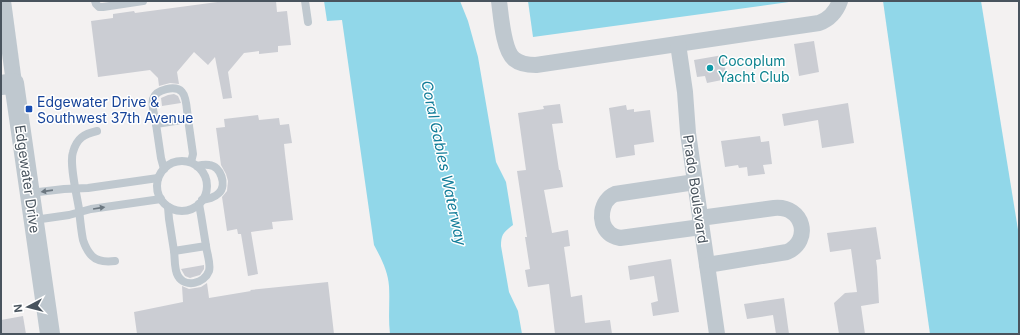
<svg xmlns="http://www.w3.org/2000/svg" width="1020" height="335" font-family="Inter,sans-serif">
	<rect width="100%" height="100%" fill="#f3f1f1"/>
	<g fill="#91d7e9">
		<path d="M324,1h136l8,20 10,36 18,105 10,20 7,43c-9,7 -12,9 -12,21l8,46 9,19 4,23h-132c-2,-16 0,-32 -1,-48 -1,-15 -8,-28 -15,-41l-32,-225 -15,1z"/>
		<path d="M528,1h268l-263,36z"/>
		<path d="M883,1h98l38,235v98h-89z"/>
	</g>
	<g fill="#cbcdd3">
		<path d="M225,1h51l1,11 10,-1 4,34 -13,1v6l-19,2v-3l-15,2 -16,19 4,26 -9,1 -8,-42 -7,8 -14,-13 -17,20 2,12 -9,-1 -11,3 -1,-8 -8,-8 -52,7 -7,-56 22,-3v-4l21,-3 1,2z"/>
		<path d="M814,41l5,31 -20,4 -5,-32z"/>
		<path d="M723,55l4,24 -20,4 -2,-7 -8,1 -3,-17z"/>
		<path d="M174,94l4,2 3,7 -19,3 -1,-8 7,-3z"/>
		<path d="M848,103l6,40 -32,5 -4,-28 -34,6 -2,-12z"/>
		<path d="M560,104l3,19 -11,1 7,46h1l3,17 -19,3 8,43 16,-3 2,16 -6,1 7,50 11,-2 3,28 25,-3 2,14h-57l-6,-50 -21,3 -3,-17 5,-1 -5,-32h2l-10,-66 9,-1 -8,-57 26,-4 -1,-3z"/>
		<path d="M626,105l1,5 7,-1v3l16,-2 4,32 -20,3 1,10 -19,3 -7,-50z"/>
		<path d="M258,115l1,5 20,-2 1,7 9,-1 3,19 -8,1 1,10 8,66 -21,2 1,7 -22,3 7,42 -10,2 -7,-42h-3l-1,-5 -10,2 -5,-34 5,-6 1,-10 -2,-7 -5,-9 -5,-37 9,-1 -1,-8z"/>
		<path d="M760,136l1,6 8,-1 3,23 -9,1 2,9 -17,2 -1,-9 -8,1 -1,-3 -13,2 -4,-26z"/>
		<path d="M876,227l5,32 -5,1 1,7 2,36 -18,3 4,28h-26l-5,-31 11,-10 12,-1 -6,-43 -21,3 -3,-19z"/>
		<path d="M671,259l8,53 -26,4 -2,-13 7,-2 -4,-25 -24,4 -2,-14z"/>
		<path d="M204,265v4l-4,6 -7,2 -3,1 -5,-2 -4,-7z"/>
		<path d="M328,282l6,52h-197l-3,-22 49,-10 -1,-16 7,3 12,-2 6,-4 2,15 42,-7 -1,-1z"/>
		<path d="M784,298l5,36h-13l-3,-19 -26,4 -3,-15z"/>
		<path d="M23,316l3,18h-25v-14z"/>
	</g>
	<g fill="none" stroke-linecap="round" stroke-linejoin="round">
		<g stroke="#bfc8cf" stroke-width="8">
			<path d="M95,1l1,3 3,3h4l40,-6"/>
			<path d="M305,1l3,21"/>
			<path d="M156,124c-1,-8 -5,-17 -3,-25 3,-10 23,-14 29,-7 5,5 5,21 6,27"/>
			<path d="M97,131c-13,3 -20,7 -24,21 -4,11 4,44 6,57 1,10 2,21 4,31 2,6 5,12 9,16 6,6 15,6 23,5"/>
			<circle cx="182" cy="186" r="25"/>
			<path d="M197,166c4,-1 8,-2 12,-1 12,1 18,20 10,28 -5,5 -11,6 -17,7"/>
			<path d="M164,169l-3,-11 -5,-34 32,-5 5,35 -2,8"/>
			<path d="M30,193l34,-4 24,-1 70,-10"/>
			<path d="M168,207l1,12 5,32 32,-5 -5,-31 -2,-11"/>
			<path d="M34,220l35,-5 22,-6 70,-10"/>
			<path d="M174,251c1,6 0,19 4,25 7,12 26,8 31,-5 2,-7 -2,-17 -3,-25"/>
		</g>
		<g stroke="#bfc8cf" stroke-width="16">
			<path d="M3,1l11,82"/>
			<path d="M499,1c2,14 4,49 15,58 6,5 14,6 22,6l283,-42c11,-4 17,-11 21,-22"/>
			<path d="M678,44l7,48 3,41 29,201"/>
			<path d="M695,182l-80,12c-14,6 -18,28 -6,39 3,3 7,4 11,5l81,-11"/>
			<path d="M700,218l74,-10c30,-3 38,33 13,44l-80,13"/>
		</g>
		<path stroke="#bfc8cf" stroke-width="20" d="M1,85l13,-2 36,251"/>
	</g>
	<defs><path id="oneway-solid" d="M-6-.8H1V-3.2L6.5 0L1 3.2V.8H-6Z"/></defs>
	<g fill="#6c7780">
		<use href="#oneway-solid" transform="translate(47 191) rotate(172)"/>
		<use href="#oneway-solid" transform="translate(99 208) rotate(-9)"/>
	</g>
	<circle fill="#0f9aa8" stroke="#fff" stroke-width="1.5" cx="710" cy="68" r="4"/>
	<rect fill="#1a4fb4" stroke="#fff" stroke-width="1.5" x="25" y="105" width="8" height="8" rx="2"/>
	<g text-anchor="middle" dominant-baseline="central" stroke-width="3" stroke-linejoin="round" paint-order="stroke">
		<g font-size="14" fill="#0d838f" stroke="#fff" text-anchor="start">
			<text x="718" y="60">Cocoplum<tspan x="718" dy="16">Yacht Club</tspan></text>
		</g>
		<g font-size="14" fill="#164399" stroke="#fff" text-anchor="start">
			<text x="37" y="101">Edgewater Drive &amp;<tspan x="37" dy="16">Southwest 37th Avenue</tspan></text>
		</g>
		<g font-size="14" fill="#49545e" stroke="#fff">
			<text transform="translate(28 179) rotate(82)">Edgewater Drive</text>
			<text transform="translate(696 189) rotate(82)">Prado Boulevard</text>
		</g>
		<g font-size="15" font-style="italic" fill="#127d99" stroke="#fff">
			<text transform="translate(444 163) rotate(78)">Coral Gables Waterway</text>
		</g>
	</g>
	<rect width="1020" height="335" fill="none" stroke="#49545e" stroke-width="4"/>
	<g transform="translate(28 307) rotate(263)" stroke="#ffffff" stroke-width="3" paint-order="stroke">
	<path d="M0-3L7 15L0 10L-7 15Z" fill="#49545e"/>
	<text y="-6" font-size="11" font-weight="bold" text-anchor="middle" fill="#49545e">N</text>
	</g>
</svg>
